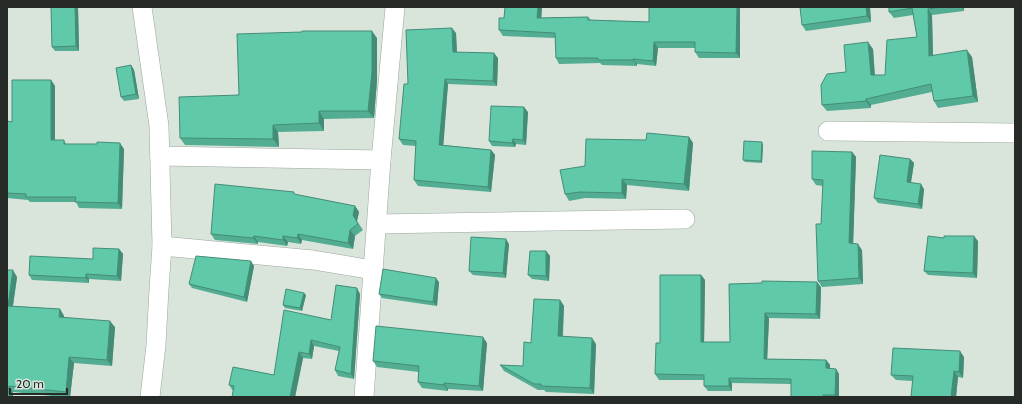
<svg xmlns="http://www.w3.org/2000/svg" width="1022" height="404" font-family="Cabin,sans-serif">
	<rect width="100%" height="100%" fill="#d9e5db"/>
	<g fill="none" stroke-linecap="round" stroke-linejoin="round">
		<g stroke="#9ba69e" stroke-width="20">
			<g id="minor">
				<path d="M142,7l17,119 3,120 -3,43 -3,56 -6,52"/>
				<path d="M828,131l187,2"/>
				<path d="M160,156l221,4"/>
				<path d="M377,224l308,-5"/>
				<path d="M162,246l151,14 60,10"/>
				<path d="M364,397l17,-237 14,-153"/>
			</g>
		</g>
		<use href="#minor" stroke="#fff" stroke-width="19"/>
	</g>
	<g fill="#53ad92">
		<path d="M51,7h27l1,44h-24l-3,-4z"/>
		<path d="M505,7h37l-1,11 47,-1 3,3 58,2 91,-15v51h-41l-4,-6v-4h-37l-2,18 -19,-2v2l-35,-1 -2,-2 -41,1 -3,-6 -1,-20 -52,-2 -4,-6 5,-12z"/>
		<path d="M870,7l1,15 -65,9 -4,-6z"/>
		<path d="M889,7h75v4l-32,4 1,40 39,2 6,45 -40,6 -4,-7 -2,-9 -61,13v3l-44,3 -5,-6 24,-33 27,-23 2,26h10l32,-38 -4,-22 -19,3 -5,-6z"/>
		<path d="M456,33l1,19 41,6 -1,28 -49,-2 -5,61 48,5 4,5 -4,37 -73,-6 -4,-6 2,-34 -13,-1 -4,-6 9,-55z"/>
		<path d="M377,38v42l-3,38 -50,1v12l-46,1 1,15 -94,-2 -5,-7 59,-43z"/>
		<path d="M131,65l3,5 5,29 -15,2 -3,-4z"/>
		<path d="M51,80l4,6v54h9l2,4 58,5 -2,60 -43,-1 -3,-6h-46l-2,-2 -21,-2v-77l5,1z"/>
		<path d="M528,112l-2,33 -10,-1 -1,3 -23,-1 -3,-5z"/>
		<path d="M689,137l4,6 -4,48 -62,-6 -1,14 -41,-1 -16,3 -4,-7 20,-28 61,-26z"/>
		<path d="M763,145l-1,18 -17,-1 -2,-2z"/>
		<path d="M852,152l4,5 -3,86 9,7 1,34 -41,3 -4,-6 5,-95 -7,-1 -4,-6z"/>
		<path d="M910,159l4,4 -3,20 13,6 -2,20 -44,-6 -4,-5z"/>
		<path d="M296,195l59,11 4,6 -2,9 6,9 -8,6 -2,13 -51,-9 -1,4 -13,-2 -1,4 -29,-4v2l-43,-4 -4,-6z"/>
		<path d="M944,238l34,3 -1,37 -49,-3 -4,-4z"/>
		<path d="M509,244l-3,34 -33,-3 -4,-4z"/>
		<path d="M119,249l4,5 -2,27 -32,-2v4l-57,-3 -3,-5 64,-16z"/>
		<path d="M546,251l4,5 -1,25 -17,-2 -4,-4z"/>
		<path d="M254,266l-7,36 -55,-14 -3,-4z"/>
		<path d="M7,270l10,7 -4,29 47,3 4,7v1l51,10 -3,39 -38,-3 -4,34h-8l-49,-5v5h-6z"/>
		<path d="M701,275l4,5 -1,62h26l-1,-58 92,3 -1,32 -51,-1 -2,41 59,1 4,5v4h6l3,5v23h-48v-13l-59,-1v8h-24l-4,-5v-6h-45l-4,-6 5,-31z"/>
		<path d="M439,282l-2,24 -55,-8 -3,-4z"/>
		<path d="M360,294l-6,85 -16,-3 -3,-6 4,-19 -25,-5 -2,13 -9,-1 -8,39h-63l1,-6 -4,-6 45,-10 57,-55z"/>
		<path d="M306,295l-4,16 -17,-3 -2,-3z"/>
		<path d="M560,300l4,6 -1,31 33,7 -2,50 -48,-2 -2,-2h-6l-34,-19 -4,-6 23,1 8,-23z"/>
		<path d="M487,343l-4,48 -35,-2v2l-26,-3 -4,-6 1,-10 -42,-5 -4,-6z"/>
		<path d="M964,357l-1,21 -5,-1 -2,20h-45l2,-16 -17,-1 -5,-5z"/>
	</g>
	<g fill="#438d77">
		<path d="M75,7h3l1,44 -3,-5z"/>
		<path d="M538,7h4l-1,16 -4,-5z"/>
		<path d="M737,7h3v51l-4,-5z"/>
		<path d="M866,7h4l1,15 -4,-6z"/>
		<path d="M962,7h2v4z"/>
		<path d="M928,9l4,6 1,47 -4,-6z"/>
		<path d="M452,28l4,5 1,24 -4,-5z"/>
		<path d="M372,31l5,7v42l-3,38 -6,-7z"/>
		<path d="M654,42l4,6 -2,18 -3,-5z"/>
		<path d="M868,42l5,7 2,32 -4,-6z"/>
		<path d="M967,50l5,7 6,45 -5,-6z"/>
		<path d="M494,53l4,5 -1,28 -4,-5z"/>
		<path d="M633,59l4,5v2l-4,-6z"/>
		<path d="M131,65l3,5 5,29 -3,-5z"/>
		<path d="M445,79l3,5 -5,66 -4,-5z"/>
		<path d="M51,80l4,6v59l-4,-5z"/>
		<path d="M866,99l5,6v3l-5,-7z"/>
		<path d="M524,107l4,5 -2,33 -3,-5z"/>
		<path d="M319,111l5,8v12l-5,-8z"/>
		<path d="M273,125l5,7 1,15 -6,-8z"/>
		<path d="M689,137l4,6 -4,48 -5,-7z"/>
		<path d="M513,139l3,5 -1,3 -3,-4z"/>
		<path d="M762,142l1,3 -1,18 -1,-2z"/>
		<path d="M120,143l4,6 -2,60 -4,-6z"/>
		<path d="M491,150l4,5 -4,37 -3,-5z"/>
		<path d="M852,152l4,5 -3,92 -4,-6z"/>
		<path d="M910,159l4,4 -4,24 -3,-5z"/>
		<path d="M622,179l5,6 -1,14 -4,-6z"/>
		<path d="M921,184l3,5 -2,20 -4,-5z"/>
		<path d="M355,206l4,6 -2,9 6,9 -10,-15z"/>
		<path d="M350,230l5,6 -2,13 -5,-6z"/>
		<path d="M298,234l4,6 -1,4 -4,-6z"/>
		<path d="M254,236l4,6v2l-5,-6z"/>
		<path d="M283,236l5,6 -1,4 -4,-6z"/>
		<path d="M974,236l4,5 -1,37 -4,-5z"/>
		<path d="M506,239l3,5 -3,34 -3,-5z"/>
		<path d="M858,244l4,6 1,34 -4,-6z"/>
		<path d="M119,249l4,5 -2,27 -4,-5z"/>
		<path d="M546,251l4,5 -1,25 -3,-5z"/>
		<path d="M251,261l3,5 -7,36 -3,-5z"/>
		<path d="M13,270l4,7 -5,35 -4,-6z"/>
		<path d="M86,274l3,5v4l-3,-5z"/>
		<path d="M701,275l4,5 -1,67 -3,-5z"/>
		<path d="M436,278l3,4 -2,24 -4,-4z"/>
		<path d="M817,282l4,5 -1,32 -4,-5z"/>
		<path d="M357,288l3,6 -6,85 -3,-5z"/>
		<path d="M304,293l2,2 -4,16 -2,-3z"/>
		<path d="M560,300l4,6 -2,36 -4,-6z"/>
		<path d="M60,309l4,7v7l-5,-6z"/>
		<path d="M765,313l4,5 -2,46 -3,-5z"/>
		<path d="M110,321l5,6 -3,39 -5,-6z"/>
		<path d="M483,337l4,6 -4,48 -4,-5z"/>
		<path d="M592,338l4,6 -2,50 -4,-6z"/>
		<path d="M311,340l3,6 -2,13 -3,-5z"/>
		<path d="M960,351l4,6 -1,21 -4,-6z"/>
		<path d="M299,352l4,6 -8,39h-5z"/>
		<path d="M69,357l5,6 -4,34 -4,-5z"/>
		<path d="M826,360l4,5 -1,9 -3,-6z"/>
		<path d="M836,369l3,5v23h-2l-2,-2z"/>
		<path d="M954,371l4,6 -2,20h-5z"/>
		<path d="M729,378l3,5v8l-3,-5z"/>
		<path d="M444,383l4,6v2l-4,-6z"/>
		<path d="M9,386l4,6v5h-3l-2,-4z"/>
	</g>
	<g fill="#60c9aa" stroke="#438d77">
		<path d="M51,7h24l1,39 -24,1z"/>
		<path d="M505,7h33l-1,11 51,-1v3l61,2v-15h88l-1,46 -41,-1v-10h-41l-1,19 -20,-2v1h-35v-2h-42l-1,-25 -56,-3v-12h5z"/>
		<path d="M800,7h66l1,9 -65,9z"/>
		<path d="M889,7h52l-13,2 1,47 38,-6 6,46 -39,5 -3,-17 -65,15v2l-44,4 -1,-20 6,-11 19,-2 -2,-27 24,-3 3,33h14l2,-35 30,-3 -5,-29 -23,4z"/>
		<path d="M452,28l1,24 41,1 -1,28 -48,-2 -6,66 52,5 -3,37 -74,-7 2,-39 -17,-2 5,-55h4l-2,-54z"/>
		<path d="M302,31h70v41l-4,39h-49v12l-46,2v14l-93,-1 -1,-41 60,-2 -2,-61 65,-2z"/>
		<path d="M131,65l5,29 -15,3 -5,-29z"/>
		<path d="M12,80h39v60h13v4h33v-2l23,1 -2,60 -43,-1 1,-5h-50v-3l-19,-1v-72l5,1z"/>
		<path d="M491,106l33,1 -1,33 -10,-1 -1,4 -23,-2z"/>
		<path d="M647,133l42,4 -5,47 -62,-5v14l-42,-1 -15,2 -5,-24 25,-4 1,-27 60,1z"/>
		<path d="M744,141l18,1 -1,19 -18,-1z"/>
		<path d="M812,151l40,1 -3,91 9,1 1,34 -41,3 -2,-57h5l2,-44 -11,-1z"/>
		<path d="M880,155l30,4 -3,23 14,2 -3,20 -44,-6z"/>
		<path d="M215,184l79,8v2l61,12 -2,9 5,9 -8,6 -2,13 -50,-9 -1,4 -14,-2v4l-29,-4 -1,2 -42,-4z"/>
		<path d="M928,236l16,2v-2h30l-1,37 -49,-2z"/>
		<path d="M471,237l35,2 -3,34 -34,-2z"/>
		<path d="M93,248l26,1 -2,27 -31,-2v4l-57,-3 1,-19 63,3z"/>
		<path d="M530,251h16v25l-18,-1z"/>
		<path d="M196,256l55,5 -7,36 -55,-13z"/>
		<path d="M383,269l53,9 -3,24 -54,-8z"/>
		<path d="M7,270h6l-5,36 52,3 -1,8 51,4 -3,39 -38,-3 -3,35 -57,-6 -1,7h-1z"/>
		<path d="M660,275h41v67h29l-1,-58 33,-1v-2l55,1 -1,32 -51,-1 -1,46 62,1v8l10,1 -1,26h-12v2h-32v-18l-62,-1v8h-25v-11l-49,-1 1,-31h4z"/>
		<path d="M336,285l21,3 -6,86 -16,-4 5,-23 -29,-7 -2,14 -10,-2 -9,45h-58l2,-11 -5,-1 4,-18 41,8 10,-65 47,10z"/>
		<path d="M286,289l18,4 -4,15 -17,-3z"/>
		<path d="M534,299l26,1 -2,36 34,2 -2,50 -49,-2v-2h-7l-34,-19 23,1 1,-24 7,1z"/>
		<path d="M376,326l107,11 -4,49 -35,-3v2l-26,-3 1,-16 -46,-5z"/>
		<path d="M893,348l67,3 -1,21 -5,-1 -3,26h-40l2,-21 -22,-1z"/>
	</g>
	<rect width="1022" height="404" fill="none" stroke="#272b28" stroke-width="16"/>
	<path d="M10 388v6h57v-6" fill="none" stroke="#272b28" stroke-width="2"/>
	<text x="16" y="388" font-size="12" fill="#272b28" stroke="#d9e5db" stroke-width="3" paint-order="stroke">20 m</text>
</svg>
